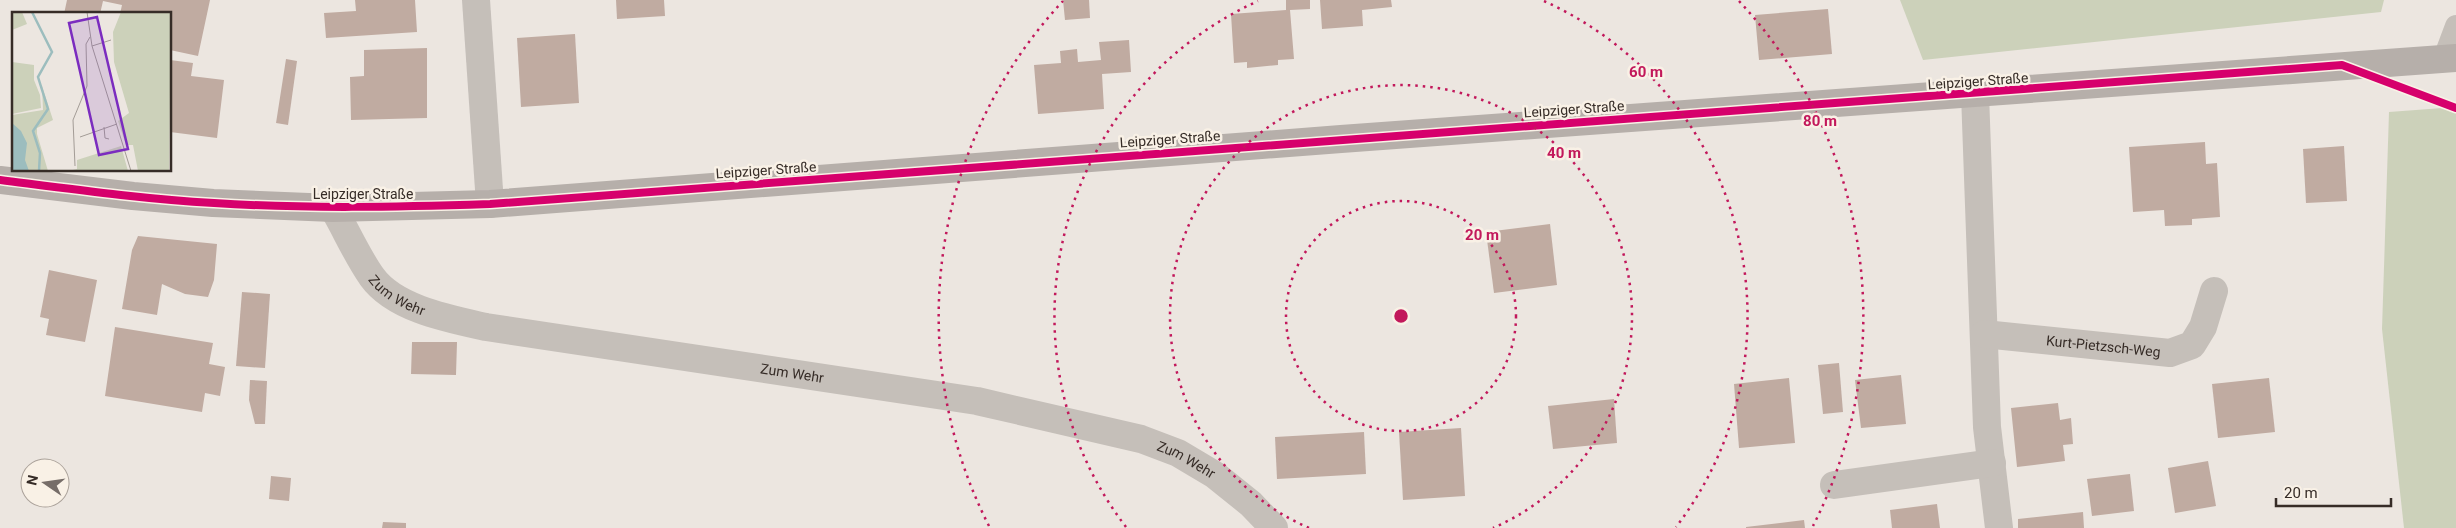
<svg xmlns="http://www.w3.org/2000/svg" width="2456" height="528" font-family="Roboto,sans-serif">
	<rect width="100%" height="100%" fill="#ece6e0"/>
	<g fill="#ccd1ba">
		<path d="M1900,0h484l-3,12 -458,48z"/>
		<path d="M2456,107v421h-52l-22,-199 7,-217z"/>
	</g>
	<g fill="#c0aba1">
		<path d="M67,0h143l-12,56 -28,-6v-36h-50l2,-9 -19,-4 -3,13h-36z"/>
		<path d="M355,0h60l2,32 -91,6 -2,-25 32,-2z"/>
		<path d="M616,0h48l1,16 -48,3z"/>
		<path d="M1063,0h26l1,18 -25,2z"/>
		<path d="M1286,0h24v9l-20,1 4,49 -16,1v5l-31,3v-6l-13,1 -3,-49 55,-4z"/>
		<path d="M1320,0h71l1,7 -30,3 1,16 -41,3z"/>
		<path d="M1828,9l4,45 -73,6 -4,-45z"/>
		<path d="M575,34l4,69 -58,4 -4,-69z"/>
		<path d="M1129,40l2,32 -29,2 2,35 -66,5 -4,-49 27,-2 -1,-12 17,-2 1,13 23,-2 -2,-18z"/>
		<path d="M427,48v70l-76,2 -1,-43 14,-1v-26z"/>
		<path d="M286,59l11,2 -9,64 -12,-2z"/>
		<path d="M170,60l23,3 -2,13 33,4 -7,58 -47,-6z"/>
		<path d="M2205,142l1,22 11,-1 3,54 -28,2v6l-27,1 -1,-16 -31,2 -4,-65z"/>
		<path d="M2344,146l3,55 -41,2 -3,-54z"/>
		<path d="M1550,224l7,61 -63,8 -8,-61z"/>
		<path d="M138,236l79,8 -3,36 -6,17 -23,-3 -23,-10 -5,31 -35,-6 10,-59z"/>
		<path d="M49,270l48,10 -12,62 -39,-7 3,-16 -9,-2z"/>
		<path d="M242,292l28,2 -5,74 -29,-2z"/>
		<path d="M115,327l98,16 -4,21 16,3 -5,29 -15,-3 -3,19 -97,-16z"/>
		<path d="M412,342h45l-1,33 -45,-1z"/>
		<path d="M1839,363l4,49 -20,2 -5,-49z"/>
		<path d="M1901,375l5,49 -45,4 -6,-48z"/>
		<path d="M1789,378l6,65 -56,5 -5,-64z"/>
		<path d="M2269,378l6,54 -57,6 -6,-54z"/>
		<path d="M250,380l17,1 -2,43h-10l-6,-24z"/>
		<path d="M1614,399l3,44 -64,6 -5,-43z"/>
		<path d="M2058,403l2,17 11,-2 2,26 -10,1 2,16 -48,6 -6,-59z"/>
		<path d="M1461,428l4,68 -62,4 -4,-68z"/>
		<path d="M1364,432l2,42 -89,5 -2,-42z"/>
		<path d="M2208,461l8,45 -41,7 -7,-45z"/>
		<path d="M2130,474l4,37 -42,5 -5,-37z"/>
		<path d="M271,476l20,2 -2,23 -20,-2z"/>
		<path d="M1937,504l3,24h-48l-2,-18z"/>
		<path d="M2083,512l1,16h-66v-9z"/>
		<path d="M1804,520l1,8h-59v-1z"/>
		<path d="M383,522l23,1v5h-24z"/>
	</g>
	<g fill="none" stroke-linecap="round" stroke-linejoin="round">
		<path stroke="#c5bfb9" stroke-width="22" d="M2444,58l12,-32"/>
		<g stroke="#c5bfb9" stroke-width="28">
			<path d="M476,0l14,204"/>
			<path d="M1975,94l12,333 12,101"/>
			<path id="s1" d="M333,208c13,22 24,48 39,69 23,32 78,42 114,50l491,74 164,38 37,14 37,22 36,29 23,24"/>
			<path id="s2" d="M1984,334l186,19 22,-8 11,-18 11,-36"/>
			<path d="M1834,485l158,-22"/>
		</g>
		<path stroke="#b6afaa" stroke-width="28" d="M0,180l133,16 80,7 120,5 157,-4 851,-65 1115,-81"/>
		<g stroke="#f9f1e6" stroke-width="11">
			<path id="cycleway" d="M0,180c71,9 143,19 214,23 92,6 184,4 276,1l1852,-139 114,43"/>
		</g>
		<use href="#cycleway" stroke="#d6006c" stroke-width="8"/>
	</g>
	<g fill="none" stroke="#c2185b" stroke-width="2.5" stroke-dasharray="2.5 5">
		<circle cx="1401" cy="316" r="115"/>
		<path d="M1309 528A231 231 0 1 1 1493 528"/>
		<path d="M1126 527A346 346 0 0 1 1258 1M1544 1A346 346 0 0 1 1676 527"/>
		<path d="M989 526A462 462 0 0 1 1063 1M1739 1A462 462 0 0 1 1813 526"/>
	</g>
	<g text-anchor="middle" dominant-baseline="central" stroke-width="5" stroke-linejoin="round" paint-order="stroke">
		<g font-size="14" fill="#362c27" stroke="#f9f1e6">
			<text transform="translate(1978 81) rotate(-4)">Leipziger Straße</text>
			<text transform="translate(1574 109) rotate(-4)">Leipziger Straße</text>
			<text transform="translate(1170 139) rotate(-4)">Leipziger Straße</text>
			<text transform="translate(766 170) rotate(-4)">Leipziger Straße</text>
			<text x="363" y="194">Leipziger Straße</text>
			<text stroke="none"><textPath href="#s1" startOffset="111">Zum Wehr</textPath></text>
			<text stroke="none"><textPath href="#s2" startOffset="120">Kurt-Pietzsch-Weg</textPath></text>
			<text stroke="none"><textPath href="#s1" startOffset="516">Zum Wehr</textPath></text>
			<text stroke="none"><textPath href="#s1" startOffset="921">Zum Wehr</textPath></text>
		</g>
	</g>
	<g transform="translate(12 12)">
		<rect width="159" height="159" fill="#ece6e0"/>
		<path d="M0,0h10l5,12 -15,6zM109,0h50l-2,159h-31l-5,-26h-7l-8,-24 11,-8 -15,-51 -1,-30zM0,50l22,3v15l6,15 1,13 -29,6zM30,74l11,34 -16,8v6l11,37h-36v-56l31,-5zM109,134l7,25h-60l9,-2v-9z" fill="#ccd1ba"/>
		<path d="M0,111l9,8 6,12 -2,17 4,11h-17z" fill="#9cbdbe"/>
		<path fill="none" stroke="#9cbdbe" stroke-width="2.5" d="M20,0l20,40 -14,25 10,32 -15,22 7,22 -1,18"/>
		<path fill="none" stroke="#a39c96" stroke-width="1" d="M75,0l5,34 39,125M80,34l19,-6M92,115l1,11 4,1M68,125l37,-13M63,154l-2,-46 14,-34 -1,-42 4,-7"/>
		<path fill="#7b2cbf" fill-opacity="0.15" stroke="#7b2cbf" stroke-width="2.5" d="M85,5l31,132 -29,6 -30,-132z"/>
		<rect width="159" height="159" fill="none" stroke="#362c27" stroke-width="2.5"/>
	</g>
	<circle cx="1401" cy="316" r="8" fill="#c2185b" stroke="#f9f1e6" stroke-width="2.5"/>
	<g font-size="15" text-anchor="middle" font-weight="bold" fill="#c2185b" stroke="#f9f1e6" stroke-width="5" stroke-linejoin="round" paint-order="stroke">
		<text x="1646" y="77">60 m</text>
		<text x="1820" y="126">80 m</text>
		<text x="1564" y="158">40 m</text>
		<text x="1482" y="240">20 m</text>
	</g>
	<g transform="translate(45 483) rotate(283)"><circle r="24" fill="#f9f1e6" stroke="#aba29a"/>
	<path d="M0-4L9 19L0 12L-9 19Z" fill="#766d68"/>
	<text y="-8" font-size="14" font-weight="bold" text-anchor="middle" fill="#362c27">N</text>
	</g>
	<path d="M2276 498v8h115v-8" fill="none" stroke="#362c27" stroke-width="2.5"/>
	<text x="2284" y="498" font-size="15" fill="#362c27" stroke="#f9f1e6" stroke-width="4" paint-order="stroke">20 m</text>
</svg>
